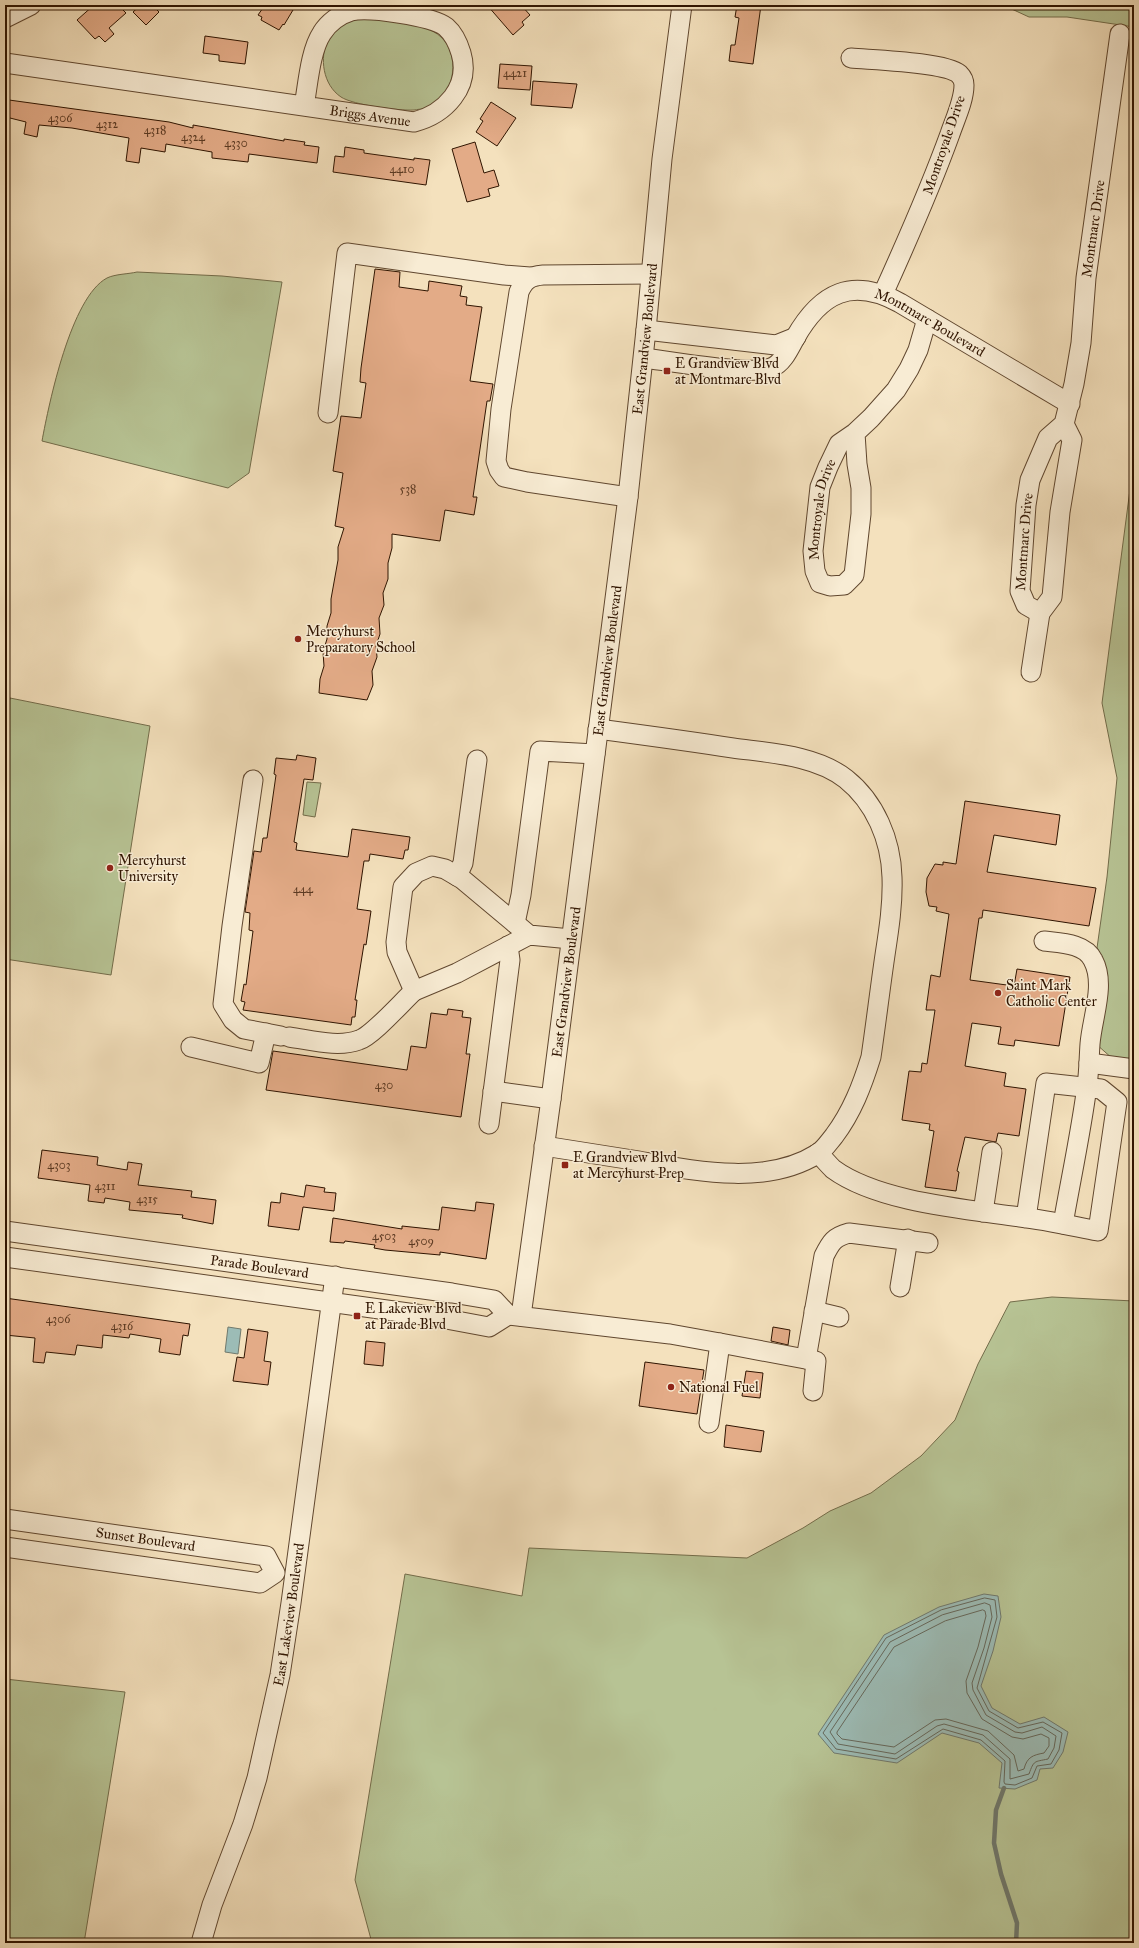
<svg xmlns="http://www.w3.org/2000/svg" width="1139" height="1948" font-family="'IM FELL Great Primer',serif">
	<rect width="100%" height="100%" fill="#f4e1bd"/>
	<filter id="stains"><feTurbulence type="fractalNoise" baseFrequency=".005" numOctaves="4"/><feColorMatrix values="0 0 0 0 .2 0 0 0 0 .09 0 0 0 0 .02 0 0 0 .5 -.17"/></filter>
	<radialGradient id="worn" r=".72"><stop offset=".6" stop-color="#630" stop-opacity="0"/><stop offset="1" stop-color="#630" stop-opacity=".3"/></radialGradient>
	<g fill="#b7c394" stroke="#736c4a">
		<path d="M1003,5h131v22l-67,-10h-38z"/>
		<path d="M357,19c22,-1 67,2 84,18 19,18 14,53 -6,67 -6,4 -14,5 -21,6 -15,1 -61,-5 -73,-13 -18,-12 -22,-39 -13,-58 5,-10 18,-17 29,-20z"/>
		<path d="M137,272l85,4 60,6 -33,191 -21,15 -186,-47c7,-38 29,-144 65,-163 8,-4 22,-4 30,-6z"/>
		<path d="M1134,459v603l-21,-3 -17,-15 8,-82 -7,-14 10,-71 10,-99 -15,-75z"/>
		<path d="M10,698l140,28 -39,249 -106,-16v-234z"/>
		<path d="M307,782l14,1 -6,34 -12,-2z"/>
		<path d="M1052,1297l82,4v642h-762l-17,-63 50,-306 117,22 7,-48 218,10 56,-30 27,-17 41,-18 50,-37 34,-36 23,-56 32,-62z"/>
		<path d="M5,1679l120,13 -41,251 -30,-2v2h-49z"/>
	</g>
	<g fill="#9cbcb6" stroke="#70796d">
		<path d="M228,1327l13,2 -3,25 -13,-2z"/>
		<path d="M984,1594l14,2 3,21 -8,34 -12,35 11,22 28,16 24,-7 24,15 -5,20 -10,16 -13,1 -3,11 -22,9 -16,-1 3,-25 -23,-20 -37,-10 -45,30 -63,-10 -16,-19 66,-99 55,-28z"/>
	</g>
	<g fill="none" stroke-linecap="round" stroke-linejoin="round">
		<g stroke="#66685b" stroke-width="1">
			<path d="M985,1598l10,2 2,17 -20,71 12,23 29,17 25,-6 19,11 -3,17 -8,14 -14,2 -5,12 -17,7 -10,-1 -1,-2 1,-21 -24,-21 -38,-11 -47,30 -60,-10 -13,-16 63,-95 55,-28z"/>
			<path d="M985,1603l5,2 2,12 -8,31 -12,35 1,7 13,25 29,17 7,1 20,-6 14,9 -2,12 -6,11c-14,3 -14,1 -19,15l-19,5v-20l-27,-24 -39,-11 -7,2 -42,28 -57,-10 -8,-12 60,-90 52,-27z"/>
			<path d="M983,1610l2,1 1,5 -8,31 -12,34 1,12 15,26 30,18 11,2 18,-5 8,4v8l-5,7c-11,2 -17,4 -20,16l-6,2 -4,-16 -26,-24 -42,-12 -11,1 -41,27 -52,-8 -5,-5v-2l57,-85 51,-26z"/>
		</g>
		<path stroke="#70796d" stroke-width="4.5" d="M1004,1788l-8,22 -2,33 7,31 16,49 -1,20"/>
	</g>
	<g fill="#e3ab87" stroke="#2f1400">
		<path d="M94,5h24l8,8 -17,15 5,6 -9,8 -6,-6 -4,3 -18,-19z"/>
		<path d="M141,5h11l7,7 -13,13 -13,-13z"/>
		<path d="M265,5h31l-12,20 -1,-1 -4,6 -18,-10 1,-3 -4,-2z"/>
		<path d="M487,5h34l9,10 -8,7 2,3 -11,10z"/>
		<path d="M737,5h24l-8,59 -24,-3 2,-16h4l4,-27 -4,-1z"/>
		<path d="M205,36l43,6 -3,22 -26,-3v-6l-16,-2z"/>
		<path d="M500,64l32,2 -2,24 -32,-2z"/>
		<path d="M533,81l44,3 -5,24 -41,-3z"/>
		<path d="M9,100l160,22 24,6v-3l91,16v-2l21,3 -1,3 15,2 -2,16 -68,-9 -1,8 -36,-4v-6l-46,-8 -1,8 -24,-4 -2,15 -13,-2 3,-23 -57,-10 -33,-3 -2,12 -13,-3 2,-12 -20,-5z"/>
		<path d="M491,102l25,16 -19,28 -21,-14 7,-11 -3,-2z"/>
		<path d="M475,142l9,31 10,-3 5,16 -11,3 2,7 -23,6 -15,-53z"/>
		<path d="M345,147l19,3v3l50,7v-2l16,2 -4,25 -93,-13 2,-16 9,1z"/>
		<path d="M375,269l25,3 -1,15 29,4 1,-10 33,5 -2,10 7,1 -1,8 16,2 -12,74 23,3 -3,17h-3l-14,96h4l-3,18 -29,-5 -5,31 -48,-7v14l-4,15v16l-5,14 1,12 -5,13 1,16 -4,12 1,11 -5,14 1,14 -6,15 -48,-7 1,-14 4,-13 -1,-14 4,-13v-13l4,-13v-14l7,-39v-13l6,-19 -9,-2 8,-53 -10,-2 8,-55 20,2 5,-35 -6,-1 1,-14z"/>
		<path d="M297,755l19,3 -3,22 -9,-1 -10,63 3,1 -1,7 52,7 4,-28 58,8 -2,13h-3l-2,9 -33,-5 -1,7h-5l-7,48 14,2 -5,34 -2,-1 -9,56h2l-2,17h-3l-1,8 -108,-15 2,-8 -4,-1 3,-17 2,1 7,-54 -4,-1 1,-17 -5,-1 9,-61 7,1 2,-14h4l9,-63 -2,-1 2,-16 20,2z"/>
		<path d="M965,801l95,14 -4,30 -62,-10 -7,37 109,16 -7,38 -106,-16 -1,8h-3l-9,62 44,6 3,-17 53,8 -11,69 -44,-6 -1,6 -16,-2 3,-17 -29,-4 -7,43 41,7 -2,13 22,3 -7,47 -21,-3 -2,9 -31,-5 -8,34 2,1 -3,19 -31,-4 9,-56 -5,-1 1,-6 -28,-4 7,-49 12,1 1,-9 5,1 8,-54h-9l4,-29 1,-6 9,2 9,-63 -13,-3 1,-4 -8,-1 -3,-14 1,-14 8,-14 8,1v-3l13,2z"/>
		<path d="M448,1009l15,2 -1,6 9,1 -5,36h4l-9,63 -195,-27 7,-39 134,19 4,-24 15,2 5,-35 16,2z"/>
		<path d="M42,1150l56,7 -1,8 30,5 1,-8 14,2 -4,21 54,6 -1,6 25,3 -3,24 -31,-6 1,-3 -54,-5 1,-8 -25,-4 -1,5 -16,-2 2,-16 -52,-7z"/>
		<path d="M306,1185l19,3 -1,4 12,1 -2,18 -31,-4 -4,23 -31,-4 3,-24 9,1 1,-10 23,4z"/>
		<path d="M476,1202l18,2 -8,55 -46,-7v3l-55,-5 -11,-2 1,-3 -30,-4 -1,2 -14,-1 3,-24 69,11v-3l37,4 3,-23 33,4z"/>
		<path d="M5,1298l185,26 -2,12 -5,-1 -3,20 -21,-3 2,-13 -31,-5 -1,4 -26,-3 -1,13 -25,-3 -2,10 -29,-3 -2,11 -11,-1 2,-24 -30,-3z"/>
		<path d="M773,1327l17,3 -2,15 -17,-4z"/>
		<path d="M248,1329l20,3 -4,29 7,1 -3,23 -35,-4 4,-24 7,1z"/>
		<path d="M366,1341l19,2 -2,23 -19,-2z"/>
		<path d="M645,1362l59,8 -7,44 -58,-8z"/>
		<path d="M746,1371l17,2 -3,25 -18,-2z"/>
		<path d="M726,1425l38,6 -3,21 -37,-5z"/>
	</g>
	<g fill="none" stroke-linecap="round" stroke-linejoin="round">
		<g stroke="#60472f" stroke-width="21">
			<g id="minor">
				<path d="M5,18l26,-13"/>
				<path d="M851,58c22,2 94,4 108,16 3,3 5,6 5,11 0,16 -9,34 -14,49 -20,55 -43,107 -67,160"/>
				<path id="s1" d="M5,63l409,59c31,-8 57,-35 47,-69 -3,-10 -7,-19 -15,-26 -14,-11 -77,-20 -95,-16 -11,3 -23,12 -29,22 -12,18 -14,52 -18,73"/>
				<path d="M646,330l130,15 20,-8"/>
				<path id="s2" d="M644,358c24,3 108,18 127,10 12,-5 18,-19 24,-30 26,-46 57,-61 105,-35l170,101"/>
				<path d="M328,413l19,-160 157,22 26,2"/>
				<path id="s3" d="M1064,424l8,16 -12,72 -8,85 -12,16 -14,-8 -6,-14 6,-86 4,-25 18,-42 16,-14 10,-40 7,-41 5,-65 34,-244"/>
				<path id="s4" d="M855,433l2,31 4,24v26l-7,61 -10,10 -14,1 -10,-3 -5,-12 -2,-20 7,-64 8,-20 11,-23 16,-11 16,-15 25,-28 13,-21 9,-19 9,-31"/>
				<path d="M628,497l-101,-15 -23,-5 -5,-7 -3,-9 5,-52 18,-117c5,-12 11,-16 24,-17l108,-1"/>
				<path d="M1031,672l9,-59"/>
				<path d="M253,780l-21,146 -9,78 10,16 11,9 37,7"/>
				<path d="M457,876l6,-13 14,-103"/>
				<path d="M515,923l6,-28 19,-144 55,3"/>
				<path d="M529,935l-72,38 -43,18 -17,-39 -1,-10 7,-55 13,-14 16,-7 13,3 17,10 67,56 42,4"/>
				<path d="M1044,941c16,2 41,2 49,19 13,24 -1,58 -3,84 -1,14 -1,28 -3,42 -6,46 -16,92 -24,138"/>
				<path d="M289,1037c22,3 49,11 70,3 13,-4 43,-38 55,-49"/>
				<path d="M191,1047l68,16 7,-30"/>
				<path d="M1089,1063l45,6"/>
				<path d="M493,1091l58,8"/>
				<path d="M489,1124l21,-164 -2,-14"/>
				<path d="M544,1146c32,5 64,10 95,15 56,10 127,25 178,-7 7,-4 12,-12 17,-18 18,-24 28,-50 37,-79 5,-34 9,-68 14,-102 4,-26 8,-52 7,-78 -1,-37 -17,-75 -46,-98 -30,-24 -77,-26 -113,-31 -45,-7 -90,-13 -135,-19"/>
				<path d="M818,1153c5,5 10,11 15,16 45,33 132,40 187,48 26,3 52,9 78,14l19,-129 -16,-13 -55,-6 -20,135"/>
				<path d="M983,1212l9,-60"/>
				<path id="s5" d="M5,1231l447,62 42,7 14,15 162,19 50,9 -11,80"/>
				<path d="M5,1257l425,59 59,11 19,-12"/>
				<path d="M900,1287l8,-48"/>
				<path d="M814,1311l25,6"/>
				<path id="s6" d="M521,1316l30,-217 77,-602 18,-167 16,-171 20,-154"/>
				<path d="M720,1343l96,18 -3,30"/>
				<path d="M806,1359l18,-103c7,-14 10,-19 25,-23l79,10"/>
				<path id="s7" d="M5,1519l261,37 9,17 -15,10 -255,-36"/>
				<path id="s8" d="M201,1943l11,-38 31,-81 14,-46 23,-103 11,-72 44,-327"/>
			</g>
		</g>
		<use href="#minor" stroke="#f8ecd4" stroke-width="19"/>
	</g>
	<g fill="#8f2418" stroke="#f8ecd4" stroke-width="1.5">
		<rect x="663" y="367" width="8" height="8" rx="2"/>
		<circle cx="298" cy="639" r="4"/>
		<circle cx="110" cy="868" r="4"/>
		<circle cx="998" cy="993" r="4"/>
		<rect x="561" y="1161" width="8" height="8" rx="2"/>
		<rect x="353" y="1312" width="8" height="8" rx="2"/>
		<circle cx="671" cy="1387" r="4"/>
	</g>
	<g text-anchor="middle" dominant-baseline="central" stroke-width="3" stroke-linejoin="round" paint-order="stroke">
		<g font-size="12" fill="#5c3a22">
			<text x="515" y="73">4421</text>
			<text x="60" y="118">4306</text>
			<text x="107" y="124">4312</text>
			<text x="155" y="130">4318</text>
			<text x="193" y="137">4324</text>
			<text x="236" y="143">4330</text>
			<text x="402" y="169">4410</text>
			<text x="408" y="489">538</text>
			<text x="303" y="889">444</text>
			<text x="384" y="1085">430</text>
			<text x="59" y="1165">4303</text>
			<text x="105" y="1186">4311</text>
			<text x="147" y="1199">4315</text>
			<text x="384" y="1236">4503</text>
			<text x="421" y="1241">4509</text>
			<text x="58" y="1319">4306</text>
			<text x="122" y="1326">4316</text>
		</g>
		<g font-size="14" fill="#2f1400" stroke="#f8ecd4">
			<text stroke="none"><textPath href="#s1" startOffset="369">Briggs Avenue</textPath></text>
			<text transform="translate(944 145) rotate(-71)">Montroyale Drive</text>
			<text stroke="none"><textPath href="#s3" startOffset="604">Montmarc Drive</textPath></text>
			<text stroke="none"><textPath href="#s2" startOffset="330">Montmarc Boulevard</textPath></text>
			<text stroke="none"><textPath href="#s6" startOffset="985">East Grandview Boulevard</textPath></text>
			<text stroke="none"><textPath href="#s4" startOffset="257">Montroyale Drive</textPath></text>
			<text stroke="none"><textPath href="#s3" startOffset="277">Montmarc Drive</textPath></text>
			<text stroke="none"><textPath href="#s6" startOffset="661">East Grandview Boulevard</textPath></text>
			<text stroke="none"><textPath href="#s6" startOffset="337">East Grandview Boulevard</textPath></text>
			<text stroke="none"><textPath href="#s5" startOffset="257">Parade Boulevard</textPath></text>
			<text stroke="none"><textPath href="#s7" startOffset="142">Sunset Boulevard</textPath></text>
			<text stroke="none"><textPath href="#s8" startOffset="341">East Lakeview Boulevard</textPath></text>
		</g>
		<g font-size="14" fill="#2f1400" stroke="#f8ecd4" text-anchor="start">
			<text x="675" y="363">E Grandview Blvd<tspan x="675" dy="16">at Montmarc Blvd</tspan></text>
			<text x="306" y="631">Mercyhurst<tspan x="306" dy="16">Preparatory School</tspan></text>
			<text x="118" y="860">Mercyhurst<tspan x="118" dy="16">University</tspan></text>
			<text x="1006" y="985">Saint Mark<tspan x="1006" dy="16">Catholic Center</tspan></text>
			<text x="573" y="1157">E Grandview Blvd<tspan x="573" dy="16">at Mercyhurst Prep</tspan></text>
			<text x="365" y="1308">E Lakeview Blvd<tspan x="365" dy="16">at Parade Blvd</tspan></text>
			<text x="679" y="1387">National Fuel</text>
		</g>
	</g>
	<rect width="1139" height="1948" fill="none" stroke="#f4e1bd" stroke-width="20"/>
	<rect x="6" y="6" width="1127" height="1936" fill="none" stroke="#2f1400" stroke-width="2"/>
	<rect x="10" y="10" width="1119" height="1928" fill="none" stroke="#2f1400"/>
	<rect width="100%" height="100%" filter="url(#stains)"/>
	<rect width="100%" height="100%" fill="url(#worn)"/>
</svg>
